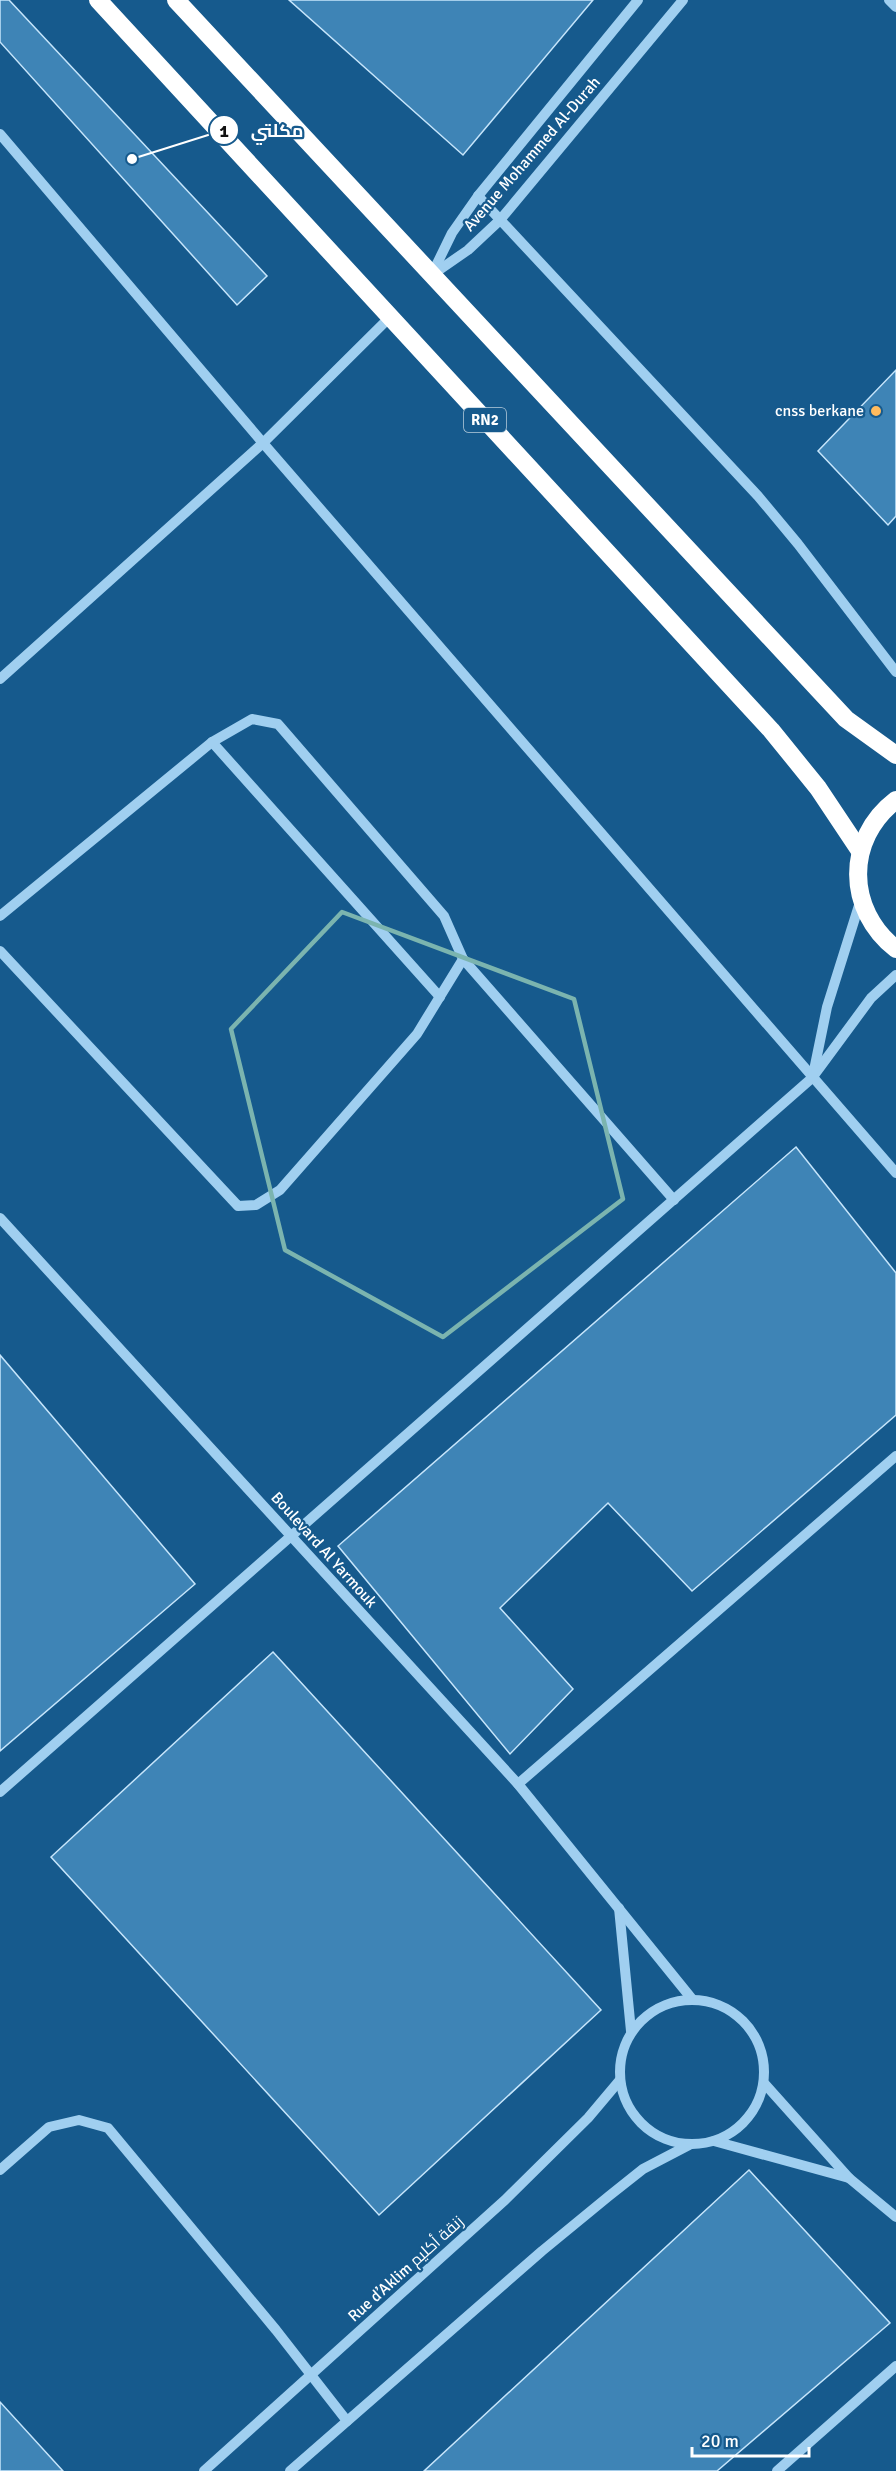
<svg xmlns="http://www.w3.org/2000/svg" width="896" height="2471" font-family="Signika,Cairo,sans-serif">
	<rect width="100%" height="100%" fill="#165a8d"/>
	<g fill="#3e84b6" stroke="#c6e5fb" stroke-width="1.5">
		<path d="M0,0h9l258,276 -30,29 -237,-263z"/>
		<path d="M289,0h304l-130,155z"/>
		<path d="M896,370v146l-8,9 -70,-74z"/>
		<path d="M796,1147l100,126v142l-204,176 -84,-88 -108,105 73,81 -63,65 -172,-208z"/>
		<path d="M0,1355l195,229 -195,167z"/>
		<path d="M273,1652l328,358 -222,205 -328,-358z"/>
		<path d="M749,2170l141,153 -173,148h-293z"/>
		<path d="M0,2402l63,69h-63z"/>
	</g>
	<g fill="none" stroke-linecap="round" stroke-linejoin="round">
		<g stroke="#a0cff0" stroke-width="10">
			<path d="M889,0l7,7"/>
			<path d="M0,134l263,309 633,730"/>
			<path d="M478,196l280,300 40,48 98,128"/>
			<path d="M432,274l20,-41 26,-37 160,-196"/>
			<path d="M432,275l36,-25 32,-30 183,-220"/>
			<path d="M0,679l263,-236 127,-126"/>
			<path d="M212,742l228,255"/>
			<path d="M0,916l212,-174 40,-23 26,5 166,192 19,43 211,241"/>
			<path d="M0,951l238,255 18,-1 24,-15 137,-156 46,-75"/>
			<path d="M813,1075l14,-68 34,-108"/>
			<path d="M0,1218l518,566 174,215"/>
			<path d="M518,1784l378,-328"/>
			<path d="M0,1792l812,-714 59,-80 25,-23"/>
			<path d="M619,1908l12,123"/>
			<circle cx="692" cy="2072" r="72"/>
			<path d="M764,2083l85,95 47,39"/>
			<path d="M714,2141l135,37"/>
			<path d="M0,2170l49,-43 30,-7 29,8 168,202 71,91"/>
			<path d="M204,2471l301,-271 83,-82 32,-38"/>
			<path d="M290,2471l252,-220 67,-55 34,-27 46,-24"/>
			<path d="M777,2471l119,-105"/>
		</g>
		<g stroke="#fff" stroke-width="18">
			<path d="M98,0l673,730 47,58 42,63"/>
			<path d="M176,0l642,689 28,30 50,36"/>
			<path d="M896,800c-51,39 -50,110 0,149"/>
		</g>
	</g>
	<path fill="none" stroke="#7bb4af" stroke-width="4.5" stroke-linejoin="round" d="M342,912l232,87 49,200 -180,138 -158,-87 -54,-221z"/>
	<circle fill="#ffbb5e" stroke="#165a8d" stroke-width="2" cx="876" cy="411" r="6"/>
	<g text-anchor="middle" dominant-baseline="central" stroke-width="4.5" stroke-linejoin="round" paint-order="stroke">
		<rect fill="#165a8d" stroke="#b9cedd" stroke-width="1.5" x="464" y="408" width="42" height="24" rx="4.5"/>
		<g font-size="15" font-weight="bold" fill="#fff">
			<text x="485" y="420">RN2</text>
		</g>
		<g font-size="16" fill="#fff" stroke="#165a8d">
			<text transform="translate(532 154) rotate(-49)">Avenue Mohammed Al-Durah</text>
			<text transform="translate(324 1550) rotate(48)">Boulevard Al Yarmouk</text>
			<text transform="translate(406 2269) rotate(-42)">Rue d’Aklim زنقة أكليم</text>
		</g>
		<g font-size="16" fill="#fff" stroke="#165a8d" text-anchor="end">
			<text x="864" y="411">cnss berkane</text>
		</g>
	</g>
	<path fill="none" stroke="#fff" stroke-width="2" d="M132 159L224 130"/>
	<g fill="#fff" stroke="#165a8d" stroke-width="2">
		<circle cx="132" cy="159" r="6"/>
		<circle cx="224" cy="130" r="15"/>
	</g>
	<g font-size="18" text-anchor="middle" font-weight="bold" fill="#111">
		<text x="224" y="137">1</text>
	</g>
	<g font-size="18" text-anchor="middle" font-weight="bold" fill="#fff" stroke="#165a8d" stroke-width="4.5" stroke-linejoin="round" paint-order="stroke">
		<text x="277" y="137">مكلتي</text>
	</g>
	<path d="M692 2447v9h117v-9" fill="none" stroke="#ffffff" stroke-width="3"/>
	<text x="701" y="2447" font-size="18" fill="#ffffff" stroke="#165a8d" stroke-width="4.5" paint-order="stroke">20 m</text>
</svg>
